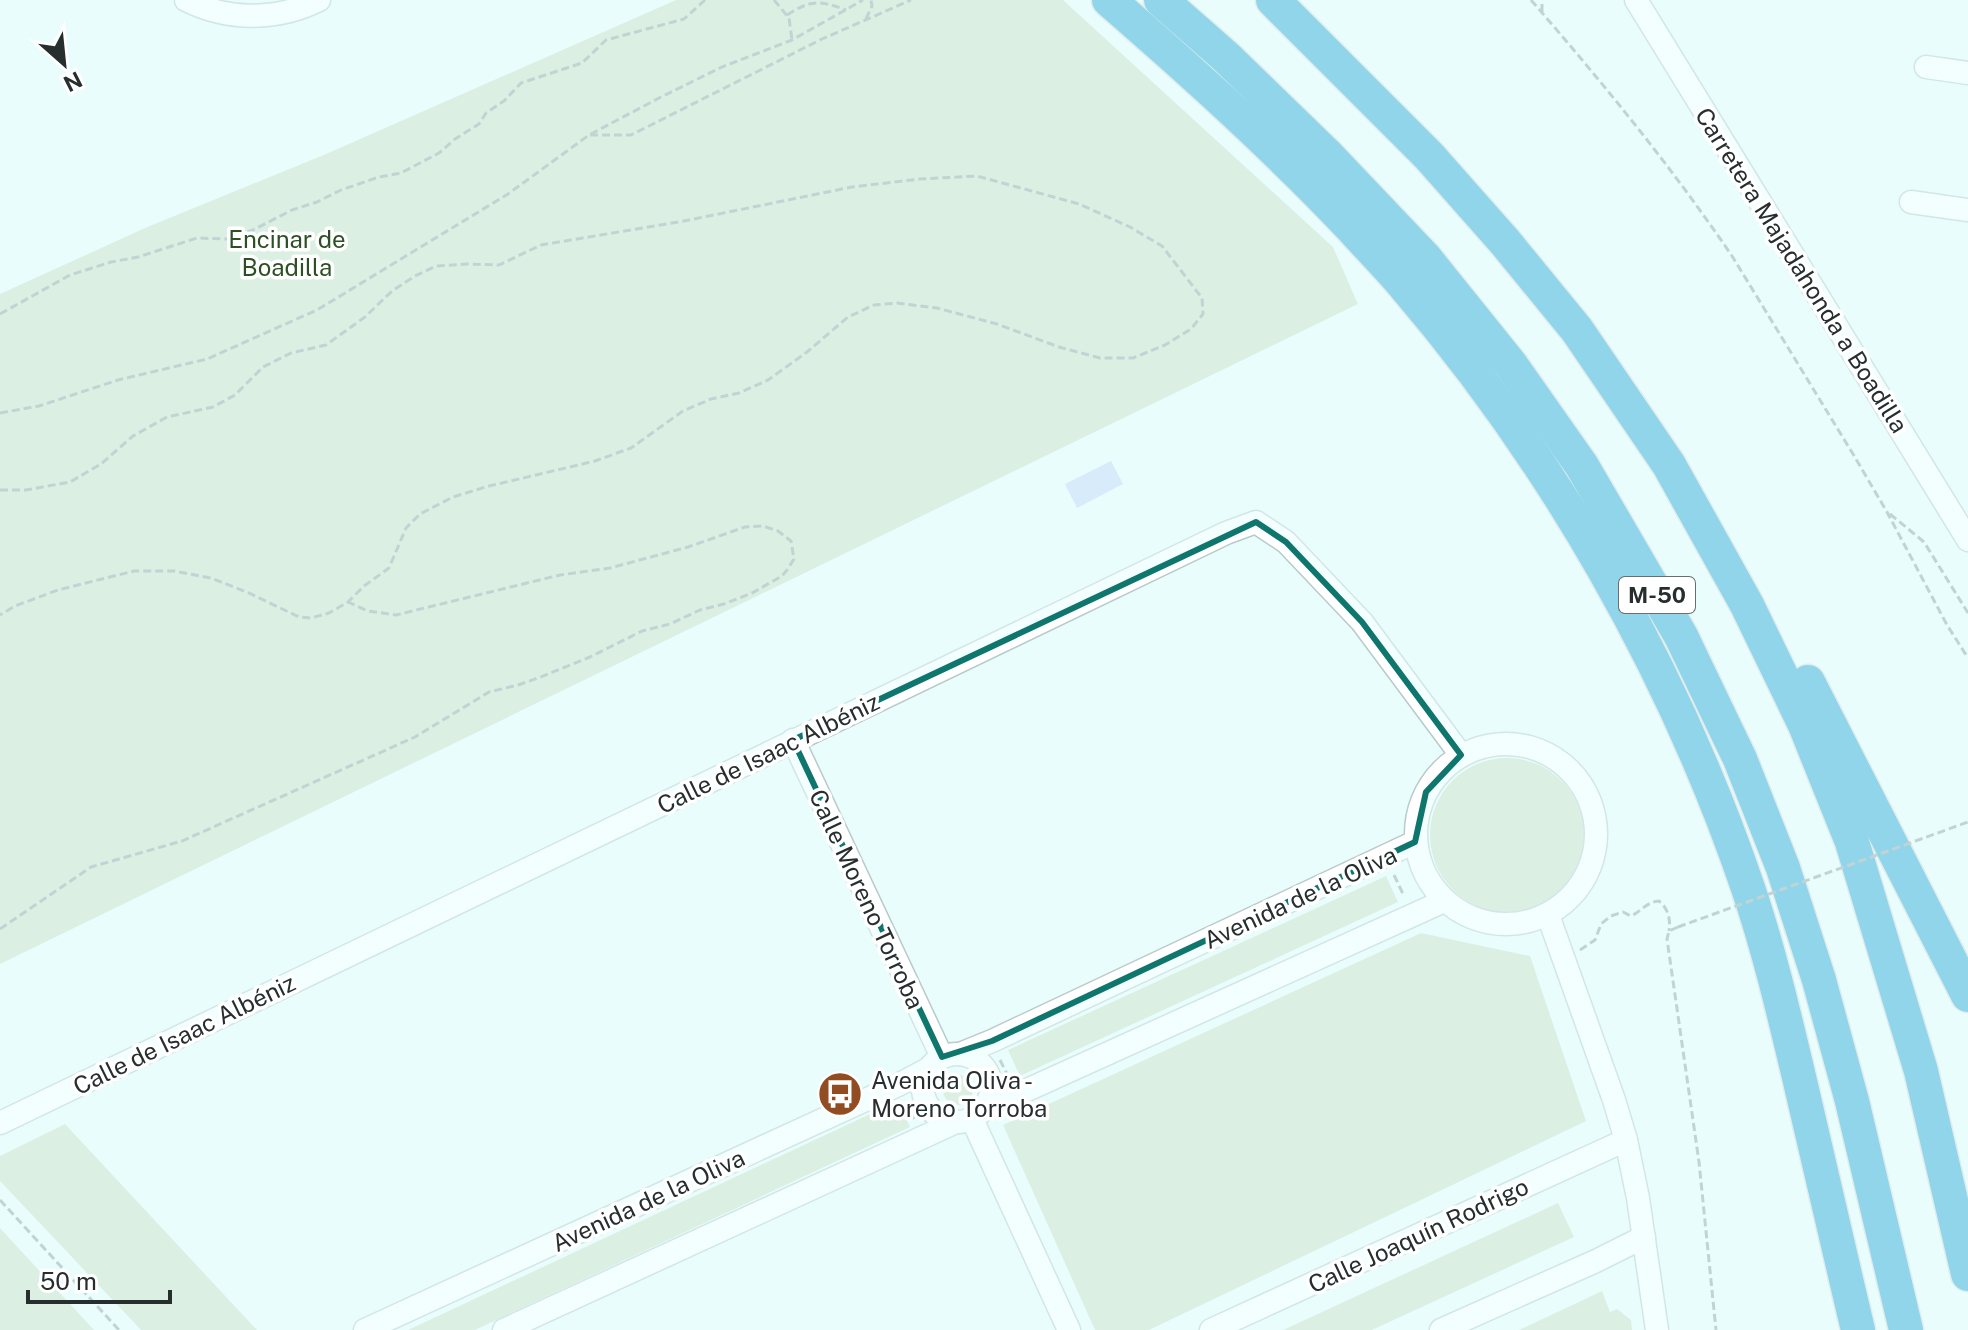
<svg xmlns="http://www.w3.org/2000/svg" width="1968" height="1330" font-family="'Public Sans',sans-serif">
	<rect width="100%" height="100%" fill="#eafdfd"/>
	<g fill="#cae1c4">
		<path d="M676,0h387l270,247 25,57 -1358,660v-670l145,-66 181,-74z"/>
		<circle cx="1507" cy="835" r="77"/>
		<path d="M1386,876l12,26 -378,174 -12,-26z"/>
		<path d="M1421,933l109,23 56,165 -437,209h-54l-92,-205z"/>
		<circle cx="958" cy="1090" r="15"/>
		<path d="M898,1101l12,26 -435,203h-67z"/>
		<path d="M65,1124l192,206h-116l-141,-149v-25z"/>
		<path d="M1558,1203l16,34 -202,93h-89z"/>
		<path d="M0,1228l94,102h-94z"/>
		<path d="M1602,1291l8,21 7,-3 14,11 1,10h-113z"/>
	</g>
	<path fill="#c0d4f5" d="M1111,461l12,23 -46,24 -12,-24z"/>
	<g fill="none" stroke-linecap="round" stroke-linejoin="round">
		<g stroke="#b8caca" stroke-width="25">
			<g id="minor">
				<path d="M186,0c42,21 91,21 133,0"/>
				<path d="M1636,0l332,540"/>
				<path d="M1926,67l42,6"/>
				<path d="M1911,202l57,8"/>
				<path d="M793,740l149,317"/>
				<circle cx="1506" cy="834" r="90"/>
				<path d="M1548,915l66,185 12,40 12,58 19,132"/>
				<path d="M960,1054l32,-13 423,-199"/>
				<circle cx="957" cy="1088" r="34"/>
				<path d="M983,1110l461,-209"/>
				<path d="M972,1119l97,211"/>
				<path d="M0,1123l1226,-590 30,-11 30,20 76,80 99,133"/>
				<path d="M365,1330l533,-245 32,-17"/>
				<path d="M504,1330l452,-208"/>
				<path d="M1211,1330l415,-190"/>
				<path d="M1441,1330l155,-69 48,-24"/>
			</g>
		</g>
		<g stroke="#d8d9d9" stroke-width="37">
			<g id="highway">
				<path d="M1109,0c84,73 165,146 241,226 17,19 36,38 53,58 151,176 270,384 345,604 21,62 36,126 51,189 20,85 39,169 59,253"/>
				<path d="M1161,0l65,57 102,99 97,102 86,107 71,101 99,170 59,123 43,109 36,112 33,121 54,229"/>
				<path d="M1273,0l156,156 76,86 72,88 92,135 78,140 58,120 47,117 69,229 47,203"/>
				<path d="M1808,682l160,313"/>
			</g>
		</g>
		<g stroke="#92a0a0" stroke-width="3" stroke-dasharray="8 4" stroke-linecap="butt">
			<path d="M774,0l15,18 3,22"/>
			<path d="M1531,0c71,82 140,166 201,256l121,198 34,58 60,113 21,33"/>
			<path d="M1542,12v-12"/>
			<path d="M787,15c23,-15 33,-15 59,-5"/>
			<path d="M866,19l6,-13 -1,-6"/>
			<path d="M590,135h41l191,-96 89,-39"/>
			<path d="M0,314l70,-39 41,-13 27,-5 59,-19 30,1 26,-9 39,-20 25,-8 24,-12 38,-13 22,-4 38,-20 16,-14 24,-15 7,-11 18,-12 17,-18 61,-20 24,-23 78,-21 21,-19"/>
			<path d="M0,413l39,-7 79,-26 89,-21 110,-49 191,-116 81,-59 72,-38 61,-30 70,-27 71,-40"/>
			<path d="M0,490h26l44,-8 31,-18 32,-28 34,-19 46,-10 22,-12 28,-28 28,-14 35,-8 39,-28 27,-26 23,-15 21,-10 31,-2 32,1 42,-20 143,-24 168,-34 68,-8 57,-3 102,28 51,23 32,19 40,52 1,16 -12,15 -26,16 -32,13h-33l-41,-11 -62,-23 -60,-16 -40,-5 -23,2 -26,12 -41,35 -39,28 -29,13 -28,6 -28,12 -52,37 -36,13 -106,25 -36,11 -33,17 -14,14 -17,40 -25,18 -16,16 -19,11 -18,5 -12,-1 -50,-24 -38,-15 -37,-7h-40l-76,19 -43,16 -15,9"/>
			<path d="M1890,514l34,28 44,71"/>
			<path d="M1394,875l10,21"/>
			<path d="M1678,927l-9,4 -2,8 32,223 17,168"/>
			<path d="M0,929l91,-62 91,-26 233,-104 74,-45 29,-7 20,-7 52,-21 52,-26 28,-7 30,-14 24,-6 28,-11 30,-17 5,-6 7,-11 -3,-18 -13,-10 -15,-5 -18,1 -57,20 -78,21 -50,7 -164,40 -28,-4 -20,-9"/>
			<path d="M1580,950l15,-10 6,-16 10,-8 12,-4 8,4c11,-5 15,-14 28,-15 9,7 12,19 10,30"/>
			<path d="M1000,1060l9,18"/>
			<path d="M907,1104l7,15"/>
			<path d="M0,1200l119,130"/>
		</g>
		<use href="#minor" stroke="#fff" stroke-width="22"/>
		<use href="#highway" stroke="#27a5d6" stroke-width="34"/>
		<path stroke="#92a0a0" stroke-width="3" stroke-dasharray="8 4" stroke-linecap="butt" d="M1678,927l290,-105"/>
	</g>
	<path d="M0 0H1968V1330H0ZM1256,522l30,20 76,80 99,133 -35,37 -11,50 -423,199 -50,16 -149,-317z" fill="#eafdfd" fill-opacity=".55" fill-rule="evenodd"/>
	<path fill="none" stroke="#0f766e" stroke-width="6" stroke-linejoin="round" d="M1256,522l30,20 76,80 99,133 -35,37 -11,50 -423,199 -50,16 -149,-317z"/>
	<defs>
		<g id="bus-disc" transform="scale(2.3)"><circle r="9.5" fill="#914c22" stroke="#fff"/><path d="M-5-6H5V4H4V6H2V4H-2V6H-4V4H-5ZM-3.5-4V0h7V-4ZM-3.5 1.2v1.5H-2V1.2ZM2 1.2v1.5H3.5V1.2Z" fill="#fff"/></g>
	</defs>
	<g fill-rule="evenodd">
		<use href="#bus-disc" x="840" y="1094"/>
	</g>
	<g text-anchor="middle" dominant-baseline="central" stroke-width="7" stroke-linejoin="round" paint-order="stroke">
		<rect fill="#fff" stroke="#686d6d" stroke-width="2" x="1619" y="577" width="76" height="36" rx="6"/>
		<g font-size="22" font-weight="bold" fill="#272e2e">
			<text x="1657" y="595">M-50</text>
		</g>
		<g font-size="24" fill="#2c4f23" stroke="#fff">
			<text x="287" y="239">Encinar de<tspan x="287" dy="28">Boadilla</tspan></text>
		</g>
		<g font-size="24" fill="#272e2e" stroke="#fff">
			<text transform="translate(1802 270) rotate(58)">Carretera Majadahonda a Boadilla</text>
			<text transform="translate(768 753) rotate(-26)">Calle de Isaac Albéniz</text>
			<text transform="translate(1300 897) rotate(-25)">Avenida de la Oliva</text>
			<text transform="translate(867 899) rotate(65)">Calle Moreno Torroba</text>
			<text transform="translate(184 1034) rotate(-26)">Calle de Isaac Albéniz</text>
			<text transform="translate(648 1200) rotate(-25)">Avenida de la Oliva</text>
			<text transform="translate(1418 1235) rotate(-25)">Calle Joaquín Rodrigo</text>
		</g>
		<g font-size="24" fill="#272e2e" stroke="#fff" text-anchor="start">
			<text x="871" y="1080">Avenida Oliva -<tspan x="871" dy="28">Moreno Torroba</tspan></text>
		</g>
	</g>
	<g transform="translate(64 64) rotate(153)" stroke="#ffffff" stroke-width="6" paint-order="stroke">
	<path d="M0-6L14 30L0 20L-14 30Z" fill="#272e2e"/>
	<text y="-12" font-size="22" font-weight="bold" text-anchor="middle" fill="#272e2e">N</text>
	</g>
	<path d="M28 1290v12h142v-12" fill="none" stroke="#272e2e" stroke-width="4"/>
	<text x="40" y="1290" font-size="24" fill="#272e2e" stroke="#ffffff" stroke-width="6" paint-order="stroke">50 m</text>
</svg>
